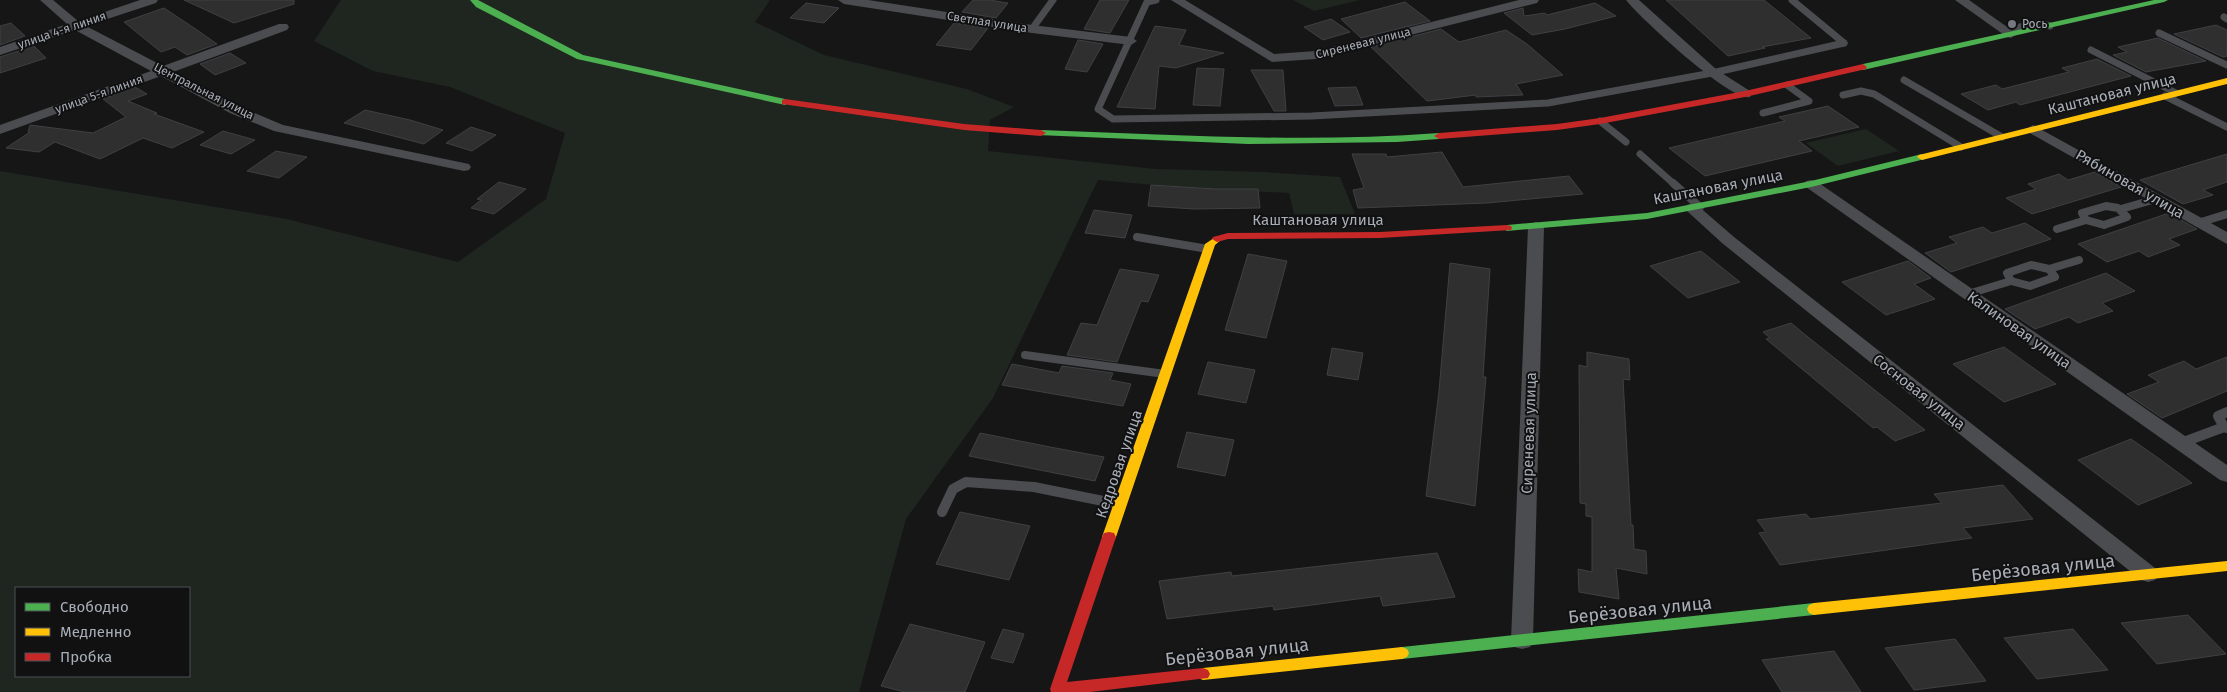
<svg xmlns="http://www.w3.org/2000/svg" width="2227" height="692" font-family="'Fira Sans',sans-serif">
	<rect width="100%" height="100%" fill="#161617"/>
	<g fill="#1f251f" fill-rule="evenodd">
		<path d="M341,0h429l-15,22 69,33 143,34 47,18 -24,13 -2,31 168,18 107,3 77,5 15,37h-61l-5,-21 -100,-5 -91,-8 -105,218 -87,121 -47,173h-859v-521l287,48 171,43 88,-63 19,-66 -115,-46 -77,-16 -59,-30zM16,588h173v88h-173z"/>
		<path d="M1293,0h67l-46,11z"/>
		<path d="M1866,129l33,22 -61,15 -32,-23z"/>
	</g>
	<g fill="#2f2f30" stroke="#3f4043">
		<path d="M184,0h110v4l-60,19z"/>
		<path d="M973,0h16l19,3 -12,15 -34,-6z"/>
		<path d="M1100,0h29l-19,33 -26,-4z"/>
		<path d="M1666,0h98l47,38 -49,9 3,1 -37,8z"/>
		<path d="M1405,2l25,19 -69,17 -20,-19z"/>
		<path d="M806,3l33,5 -15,15 -34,-5z"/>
		<path d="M1595,3l21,13 -51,13 -33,6 -28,-22 19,-5 1,8 21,-3 2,2z"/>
		<path d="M164,8l33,22 20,14 -30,11 -12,-8 -14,5 -37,-30z"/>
		<path d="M1331,19l19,13 -27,8 -19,-13z"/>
		<path d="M11,23l14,13 -25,9v-19z"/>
		<path d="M954,23l34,5 -17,22 -35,-5z"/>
		<path d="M2216,25l11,5v26l-4,1 -49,-23z"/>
		<path d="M1155,26l31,4 -7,15 45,8 -48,15 -17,-2 -4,43 -38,-2z"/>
		<path d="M1441,29l18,13 47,-12 21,14 36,31 -47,9 7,11 -47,2v-2l-49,6 -56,-54z"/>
		<path d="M2158,38l48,23 -60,11 -33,-17 14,-3 -9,-5z"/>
		<path d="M1078,40l25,4 -16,28 -22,-3z"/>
		<path d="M34,46l12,12 -46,15v-16z"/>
		<path d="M230,53l16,10 -31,12 -15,-11z"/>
		<path d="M2097,59l34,17 -111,29 -4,-3 -28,8 -27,-16 35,-9 6,4 67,-17 -7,-4z"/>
		<path d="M1197,68l27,1 -4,37 -27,-1z"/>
		<path d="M1251,70h32l3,41h-12z"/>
		<path d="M135,87l12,7 -19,7 29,12 -3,1 50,18 -32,16 -29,-10 -43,21 -45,-17 -16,10 -33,-4 24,-16h-2l2,-7 63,8 33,-16 -23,-18z"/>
		<path d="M1356,87l7,18 -28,1 -7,-18z"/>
		<path d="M1828,106l31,21 -60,14 13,10 -107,25 -36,-28 116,-27 -6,-4z"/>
		<path d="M365,110l45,10 33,10 -19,14 -80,-21z"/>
		<path d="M471,127l25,8 -24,16 -26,-8z"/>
		<path d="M223,131l32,9 -24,14 -31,-9z"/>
		<path d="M276,151l31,6 -28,21 -32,-7z"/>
		<path d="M1442,152l21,35 106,-11 14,18 -96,9 -129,5 -5,-18 11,-2 -12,-34h34l1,3z"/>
		<path d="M2227,154v28l-24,8 10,5 -30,9 -43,-24z"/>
		<path d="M2095,172l26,15 -89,27 -26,-16 30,-9 -8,-5 31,-10 9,6z"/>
		<path d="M499,182l27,7 -32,25 -23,-6 10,-8 -4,-1z"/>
		<path d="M1151,185l64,4h43l2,19 -66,1 -46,-3z"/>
		<path d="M1094,210l38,5 -7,23 -40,-5z"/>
		<path d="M2169,213l28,16 -28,10 11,6 -32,12 -9,-6 -32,11 -29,-18z"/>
		<path d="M2025,223l26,16 -100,33 -26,-19 32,-10 -8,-6 34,-10 9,6z"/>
		<path d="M1701,251l39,31 -52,16 -38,-32z"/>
		<path d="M1248,254l39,7 -21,77 -41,-8z"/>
		<path d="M1908,261l23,17 -17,6 21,15 -49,16 -44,-33z"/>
		<path d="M1450,263l40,6 -7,108h3l-11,129 -49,-10 13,-105z"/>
		<path d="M1120,269l39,6 -11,27 -7,-1 -24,61 -50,-7 14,-32 16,2z"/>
		<path d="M2106,273l29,18 -33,12 11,8 -35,12 -9,-6 -34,12 -30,-20z"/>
		<path d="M1791,323l17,14 117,93 -30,11 -18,-14 -4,1 -107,-89 4,-1 -7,-6z"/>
		<path d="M2004,347l25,18 27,19 -52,18 -51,-38z"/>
		<path d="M1332,348l31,5 -5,27 -31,-5z"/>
		<path d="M1587,352l42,7 1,21 -7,-1 8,146h2l1,24 12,2 1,23 -31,-6 3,31 -40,-7 -1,-23 14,3v-55l-6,-1v-12l-6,-1 -1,-138 8,2z"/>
		<path d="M2227,357v34l-65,27 -35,-24 32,-12 -11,-7 36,-14 12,8z"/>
		<path d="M1208,362l47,8 -9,33 -48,-9z"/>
		<path d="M1012,364l47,9 3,-7 51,7 -3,7 21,4 -8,22 -121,-21z"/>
		<path d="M1187,432l47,8 -9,36 -48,-9z"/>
		<path d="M980,433l70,14 54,10 -9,24 -126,-25z"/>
		<path d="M2131,439l30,21 31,23 -54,22 -60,-45z"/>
		<path d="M2003,485l30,34 -70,9 9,10 -192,27 -21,-32 7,-1 -9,-12 49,-6 4,5 132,-16 -8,-9z"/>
		<path d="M960,512l70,14 -21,54 -73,-16z"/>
		<path d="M1437,553l18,44 -72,9 -3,-10 -106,14 -1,-4 -106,13 -8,-38 72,-9 1,4z"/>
		<path d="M2188,615l38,39 -69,10 -36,-41z"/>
		<path d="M910,624l75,18 -20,50h-60l-24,-6z"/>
		<path d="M1003,629l21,5 -11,29 -22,-5z"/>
		<path d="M2073,629l35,41 -71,9 -33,-41z"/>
		<path d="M1955,639l31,42 -72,9 -29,-42z"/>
		<path d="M1834,651l27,41h-79l-20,-32z"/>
	</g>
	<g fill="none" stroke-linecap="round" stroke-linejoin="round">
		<g stroke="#4b4c4f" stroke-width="7">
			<path d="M1156,0l-9,2 -49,107 15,10 199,-3 236,-13 164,-30 132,-30"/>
			<path d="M1792,0l52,43"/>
			<path d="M2224,17l3,2"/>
			<path d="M2015,28l24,-5 11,3"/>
			<path d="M1032,29l21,-29"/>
			<path d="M2159,33l68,32"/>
			<path d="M2091,50l85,43"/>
			<path d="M1904,80l98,57"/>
			<path d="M1843,95l18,-4 13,3 87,53"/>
			<path d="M2165,96l62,31"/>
			<path d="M1763,113l46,-12 -22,-16"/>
			<path d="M1600,121l26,21"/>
			<path d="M1640,154l34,30"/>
		</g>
		<g stroke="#4b4c4f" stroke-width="8">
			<path d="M1673,183l27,24"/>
			<path d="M2106,206l12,2 9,9 -23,8 -18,-5 -4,-7z"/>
			<path d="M2121,209l35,-10"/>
			<path d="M2198,223l29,-9"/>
			<path d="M2057,229l29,-9"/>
			<path d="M1137,237l71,12"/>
			<path d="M2031,265l18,4 6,8 -25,9 -19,-5 -4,-8z"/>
			<path d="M2049,269l30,-9"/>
			<path d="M1968,294l43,-13"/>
			<path d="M1025,355l140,19"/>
		</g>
		<g stroke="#4b4c4f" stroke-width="10">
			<path d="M2227,412l-9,4 6,11 3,1"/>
			<path d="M2181,443l43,-16"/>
			<path d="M942,512l11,-23 13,-7 68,5 84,17"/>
		</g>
		<g fill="#4b4c4f" fill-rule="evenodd">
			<path d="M40,0h13l25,21 62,-21h18l-2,3 -70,23 77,40 116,-42h8l2,3 -2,3 -114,42 67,35 43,18 181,38 5,1 2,3 -2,3 -5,1 -190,-40 -44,-18 -69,-37 -161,58v-9l151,-54 -76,-41 -75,25v-8l67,-23z"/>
			<path d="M838,0h30l164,25 99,12 6,4 -6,4 -99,-12 -188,-29z"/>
			<path d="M1171,0h14l89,54 42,-3 203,-51h20l-2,3 -221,56 -44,3z"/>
			<path d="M1626,0h13l78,70 33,21 2,3 -2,3c-19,5 -110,-79 -124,-97z"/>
			<path d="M1955,0h14l48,34 -6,4 -4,-1z"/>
			<path d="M2033,125l194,107v12l-199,-112 -2,-3z"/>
			<path d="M1811,180l5,1 411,284v17l-7,-2 -414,-293 -2,-3 2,-3z"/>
			<path d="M1692,203l5,2 37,32 421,331 4,6 -4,6 -7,2 -7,-2 -419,-337 -35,-32 -3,-3 3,-3z"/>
			<path d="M1536,222l6,2 2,3 -11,413 -3,7 -8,2 -8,-2 -3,-7 17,-413 2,-3z"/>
		</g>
		<g fill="#4caf50" fill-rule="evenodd">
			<path d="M470,0h8l105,55 202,44 4,3 -4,3 -208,-46 -101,-52z"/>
			<path d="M2154,0h14l-4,2 -301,68 -4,-3 4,-3z"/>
			<path d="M1041,130c133,5 265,13 398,3l5,3 -5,3 -42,3 -149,2 -210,-9 -2,-2z"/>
			<path d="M1922,154l3,1v4l-114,28 -164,32 -140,12 -5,-3 5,-3 140,-12 164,-32z"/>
			<path d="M1814,603l5,2 2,4 -2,4 -5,2 -412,44 -5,-2 -2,-4 2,-4 5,-2z"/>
		</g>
		<g fill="#ffc107" fill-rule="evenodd">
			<path d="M2227,78v6l-305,76 -5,-3 2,-2z"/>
			<path d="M1217,236l5,3 -7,6 -99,292 -2,4 -5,1 -5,-1 -2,-4 103,-293z"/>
			<path d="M2227,561v10l-413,44 -5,-2 -2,-4 2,-4 5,-2z"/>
			<path d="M1402,647l5,2 2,4 -2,4 -5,2 -199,21 -5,-2 -2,-4 2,-4 5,-2z"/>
		</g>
		<g fill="#c62828" fill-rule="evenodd">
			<path d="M1863,64l4,3 -1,2 -121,28 -145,27 -43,6 -118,9 -5,-3 5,-3 118,-9 43,-6 145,-27z"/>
			<path d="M785,99l179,25 77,6 5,3 -5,3 -77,-6 -182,-26v-4z"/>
			<path d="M1507,225l4,1 1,2 -1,2 -131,8 -152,1 -11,3 -5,-3 1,-2 15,-4 152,-1z"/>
			<path d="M1109,532l5,1 2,4 -49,145 136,-14 5,2 2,4 -2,4 -118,14h-39l-1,-3 52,-152 2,-4z"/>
		</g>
	</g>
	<circle fill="#75797f" stroke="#111112" stroke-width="2" cx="2012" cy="24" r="5"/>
	<g text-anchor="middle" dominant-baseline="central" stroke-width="4" stroke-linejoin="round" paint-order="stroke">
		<g font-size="12" fill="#a8aeb7" stroke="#111112">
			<text transform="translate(987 22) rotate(9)">Светлая улица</text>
			<text transform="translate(62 30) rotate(-19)">улица 4-я линия</text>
			<text transform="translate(1363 43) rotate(-14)">Сиреневая улица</text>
			<text transform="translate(204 91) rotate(27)">Центральная улица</text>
			<text transform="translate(99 94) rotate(-20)">улица 5-я линия</text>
		</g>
		<g font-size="12" fill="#a8aeb7" stroke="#111112" text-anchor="start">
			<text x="2022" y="24">Рось</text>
		</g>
		<g font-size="15" fill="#a8aeb7" stroke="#111112">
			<text transform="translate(2112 94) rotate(-14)">Каштановая улица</text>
			<text transform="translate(2130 184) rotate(30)">Рябиновая улица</text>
			<text transform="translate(1718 187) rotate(-11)">Каштановая улица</text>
			<text x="1318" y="220">Каштановая улица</text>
			<text transform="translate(2019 330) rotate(35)">Калиновая улица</text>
			<text transform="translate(1919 392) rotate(38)">Сосновая улица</text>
			<text transform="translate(1529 433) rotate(-88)">Сиреневая улица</text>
			<text transform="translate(1119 464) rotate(-71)">Кедровая улица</text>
		</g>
		<g font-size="18" fill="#a8aeb7" stroke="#111112">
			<text transform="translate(2043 568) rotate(-6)">Берёзовая улица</text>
			<text transform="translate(1640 610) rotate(-6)">Берёзовая улица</text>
			<text transform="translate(1237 652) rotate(-6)">Берёзовая улица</text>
		</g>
	</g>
	<rect x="15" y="587" width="175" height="90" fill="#111112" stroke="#4d5054"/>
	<rect x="25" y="603" width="25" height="8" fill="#4caf50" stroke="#4d5054"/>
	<text x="60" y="612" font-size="15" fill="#a8aeb7">Свободно</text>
	<rect x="25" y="628" width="25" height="8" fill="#ffc107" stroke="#4d5054"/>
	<text x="60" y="637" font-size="15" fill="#a8aeb7">Медленно</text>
	<rect x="25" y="653" width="25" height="8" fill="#c62828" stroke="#4d5054"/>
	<text x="60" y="662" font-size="15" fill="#a8aeb7">Пробка</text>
</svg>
